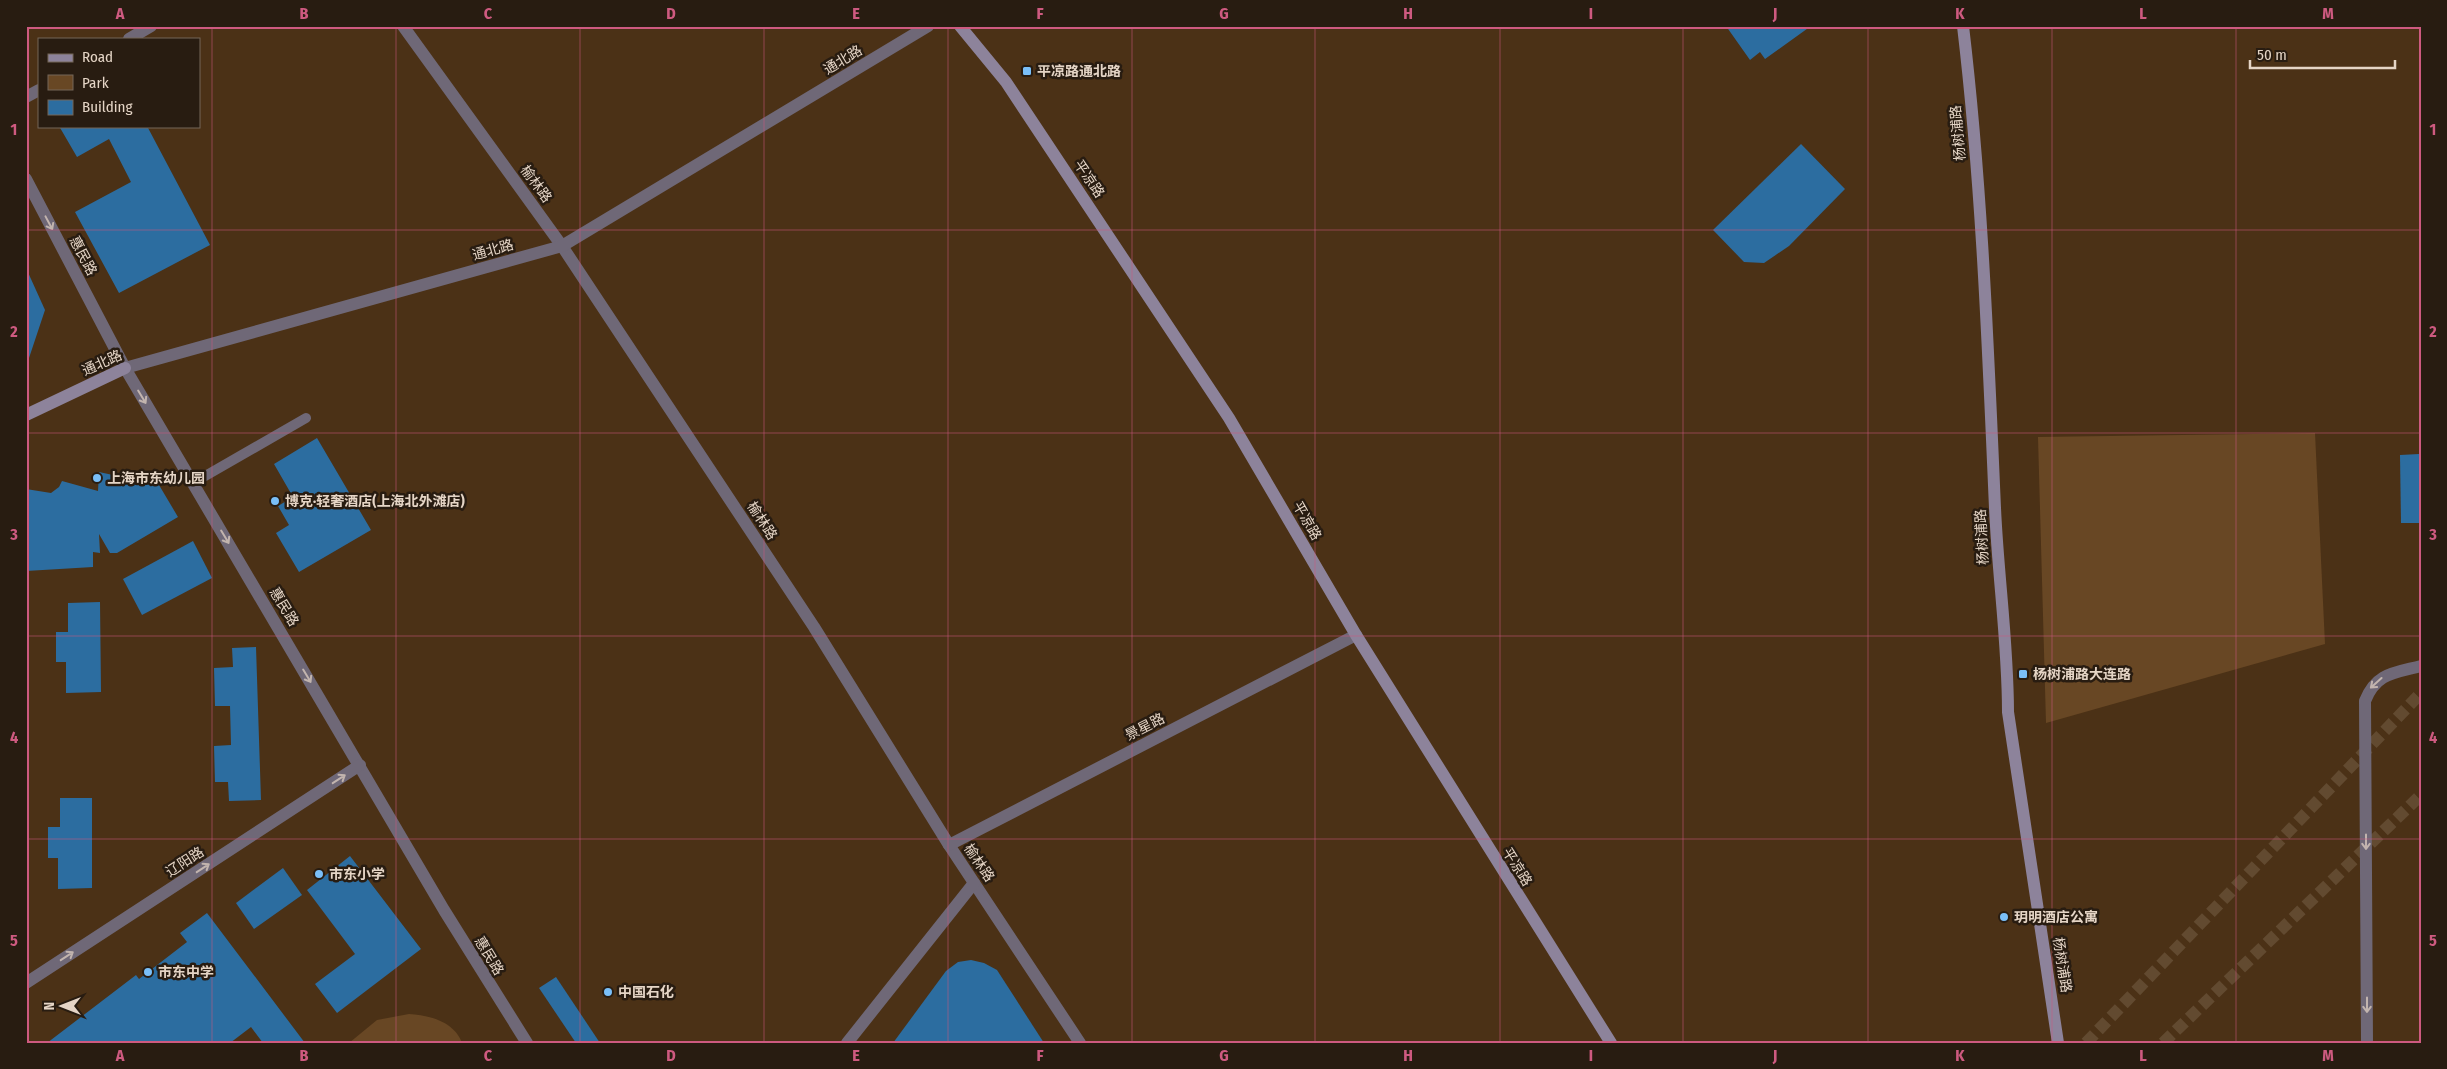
<svg xmlns="http://www.w3.org/2000/svg" width="2447" height="1069" font-family="'Fira Sans Condensed','Noto Sans SC',sans-serif">
	<rect width="100%" height="100%" fill="#4b3116"/>
	<g fill="#684724">
		<path d="M2315,433l10,211 -279,79 -8,-286z"/>
		<path d="M409,1014c19,1 45,7 53,29h-113l28,-23z"/>
	</g>
	<g fill="#2c6da0">
		<path d="M1726,26h85l-46,33 -5,-7 -10,8z"/>
		<path d="M59,126h88l63,119 -91,48 -44,-81 56,-30 -22,-43 -32,18z"/>
		<path d="M1801,144l44,45 -56,57 -25,17 -20,-1 -31,-32z"/>
		<path d="M26,268l19,42 -16,48h-3z"/>
		<path d="M317,438l54,92 -72,42 -23,-39 13,-8 -11,-19 15,-9 -19,-33z"/>
		<path d="M2419,454l1,69h-19l-1,-68z"/>
		<path d="M99,472l60,13 19,32 -61,36h-7l-11,-19 1,19 -7,-1v15l-67,4v-82l25,4 8,-6 3,-6 36,10z"/>
		<path d="M193,541l19,37 -70,37 -19,-36z"/>
		<path d="M100,602l1,90 -35,1v-31h-10v-30h12v-29z"/>
		<path d="M256,647l5,153 -32,1 -1,-19h-13l-1,-36 17,-1 -1,-39h-15l-1,-38 19,-1 -1,-19z"/>
		<path d="M60,798h32v90l-34,1v-31h-10v-31h12z"/>
		<path d="M350,856l71,93 -84,64 -22,-29 40,-30 -48,-64z"/>
		<path d="M283,868l19,27 -48,34 -18,-26z"/>
		<path d="M207,913l98,130h-42l-12,-16 -21,16h-183l89,-68 3,4 48,-37 -7,-9z"/>
		<path d="M971,960l13,3 13,7 47,73h-151l53,-72 12,-9z"/>
		<path d="M556,977l44,66h-24l-37,-55z"/>
	</g>
	<g fill="none" stroke-linecap="round" stroke-linejoin="round">
		<g stroke="#624a30" stroke-width="12" stroke-dasharray="12 6" stroke-linecap="butt">
			<path d="M2086,1043l335,-350"/>
			<path d="M2163,1043l258,-248"/>
		</g>
		<path stroke="#6f6877" stroke-width="10" d="M193,483l113,-65"/>
		<g stroke="#6f6877" stroke-width="12">
			<path d="M403,26l159,220 252,381 135,218 131,198"/>
			<path d="M129,39l22,-13"/>
			<path d="M26,97l13,-7"/>
			<path d="M26,179l99,189 319,542 83,133"/>
			<path d="M125,368l437,-122 366,-220"/>
			<path d="M949,845l407,-210"/>
			<path d="M26,983l334,-218"/>
			<path d="M847,1043l127,-160"/>
			<path d="M2367,1043l-2,-342c11,-28 29,-28 56,-35"/>
		</g>
		<g stroke="#8d839b" stroke-width="12">
			<path d="M960,26l46,56 223,336 127,217 255,408"/>
			<path d="M1963,26c19,160 25,322 32,482 3,68 13,136 13,204l50,331"/>
			<path d="M26,415l99,-47"/>
		</g>
	</g>
	<defs><path id="oneway-shaft" d="M-6 0H5M1.5-3L5.5 0L1.5 3" fill="none" stroke-width="1.6" stroke-linecap="round" stroke-linejoin="round" transform="scale(1.25)"/></defs>
	<g stroke="#c2b4ae">
		<use href="#oneway-shaft" transform="translate(49 223) rotate(62)"/>
		<use href="#oneway-shaft" transform="translate(142 397) rotate(59)"/>
		<use href="#oneway-shaft" transform="translate(225 537) rotate(59)"/>
		<use href="#oneway-shaft" transform="translate(307 676) rotate(59)"/>
		<use href="#oneway-shaft" transform="translate(2376 683) rotate(138)"/>
		<use href="#oneway-shaft" transform="translate(339 779) rotate(-33)"/>
		<use href="#oneway-shaft" transform="translate(2366 842) rotate(90)"/>
		<use href="#oneway-shaft" transform="translate(203 868) rotate(-33)"/>
		<use href="#oneway-shaft" transform="translate(67 956) rotate(-33)"/>
		<use href="#oneway-shaft" transform="translate(2367 1005) rotate(90)"/>
	</g>
	<path fill="none" stroke="#ce5a80" stroke-width="1" stroke-opacity="0.55" d="M212,26v1017M396,26v1017M580,26v1017M764,26v1017M948,26v1017M1132,26v1017M1315,26v1017M1500,26v1017M1683,26v1017M1868,26v1017M2052,26v1017M2236,26v1017M26,230h2395M26,433h2395M26,636h2395M26,839h2395"/>
	<g fill="#7abff8" stroke="#281c11" stroke-width="2">
		<rect x="1022" y="66" width="10" height="10" rx="2.5"/>
		<circle cx="97" cy="478" r="5"/>
		<circle cx="275" cy="501" r="5"/>
		<rect x="2018" y="669" width="10" height="10" rx="2.5"/>
		<circle cx="319" cy="874" r="5"/>
		<circle cx="2004" cy="917" r="5"/>
		<circle cx="148" cy="972" r="5"/>
		<circle cx="608" cy="992" r="5"/>
	</g>
	<g text-anchor="middle" dominant-baseline="central" stroke-width="5" stroke-linejoin="round" paint-order="stroke">
		<g font-size="14" fill="#e5d5c6" stroke="#281c11">
			<text transform="translate(843 60) rotate(-31)">通北路</text>
			<text transform="translate(1958 133) rotate(-95)">杨树浦路</text>
			<text transform="translate(1089 179) rotate(56)">平凉路</text>
			<text transform="translate(536 184) rotate(54)">榆林路</text>
			<text transform="translate(493 250) rotate(-16)">通北路</text>
			<text transform="translate(83 256) rotate(62)">惠民路</text>
			<text transform="translate(102 363) rotate(-24)">通北路</text>
			<text transform="translate(762 521) rotate(57)">榆林路</text>
			<text transform="translate(1307 521) rotate(60)">平凉路</text>
			<text transform="translate(1982 537) rotate(-93)">杨树浦路</text>
			<text transform="translate(284 607) rotate(59)">惠民路</text>
			<text transform="translate(1145 727) rotate(-27)">景星路</text>
			<text transform="translate(185 862) rotate(-33)">辽阳路</text>
			<text transform="translate(979 863) rotate(56)">榆林路</text>
			<text transform="translate(1517 867) rotate(58)">平凉路</text>
			<text transform="translate(489 956) rotate(59)">惠民路</text>
			<text transform="translate(2062 965) rotate(81)">杨树浦路</text>
		</g>
		<g font-size="14" font-weight="bold" fill="#e5d5c6" stroke="#281c11" text-anchor="start">
			<text x="1037" y="71">平凉路通北路</text>
			<text x="107" y="478">上海市东幼儿园</text>
			<text x="285" y="501">博克·轻奢酒店(上海北外滩店)</text>
			<text x="2033" y="674">杨树浦路大连路</text>
			<text x="329" y="874">市东小学</text>
			<text x="2014" y="917">玥明酒店公寓</text>
			<text x="158" y="972">市东中学</text>
			<text x="618" y="992">中国石化</text>
		</g>
	</g>
	<rect width="2447" height="1069" fill="none" stroke="#281c11" stroke-width="55"/>
	<rect x="38" y="38" width="162" height="90" fill="#281c11" stroke="#746659"/>
	<rect x="48" y="54" width="25" height="8" fill="#8d839b" stroke="#746659"/>
	<text x="82" y="62" font-size="15" fill="#e5d5c6">Road</text>
	<rect x="48" y="75" width="25" height="15" fill="#684724" stroke="#746659"/>
	<text x="82" y="88" font-size="15" fill="#e5d5c6">Park</text>
	<rect x="48" y="100" width="25" height="15" fill="#2c6da0" stroke="#746659"/>
	<text x="82" y="112" font-size="15" fill="#e5d5c6">Building</text>
	<g transform="translate(62 1006) rotate(270)" stroke="#281c11" stroke-width="4" paint-order="stroke">
	<path d="M0-4L9 19L0 12L-9 19Z" fill="#e5d5c6"/>
	<text y="-8" font-size="14" font-weight="bold" text-anchor="middle" fill="#e5d5c6">N</text>
	</g>
	<path d="M2250 60v8h145v-8" fill="none" stroke="#e5d5c6" stroke-width="2.5"/>
	<text x="2257" y="60" font-size="15" fill="#e5d5c6" stroke="#281c11" stroke-width="4" paint-order="stroke">50 m</text>
	<rect x="28" y="28" width="2392" height="1014" fill="none" stroke="#ce5a80" stroke-width="2"/>
	<g font-size="16" text-anchor="middle" font-weight="bold" fill="#ce5a80">
		<text x="120" y="19">A</text>
		<text x="304" y="19">B</text>
		<text x="488" y="19">C</text>
		<text x="671" y="19">D</text>
		<text x="856" y="19">E</text>
		<text x="1040" y="19">F</text>
		<text x="1224" y="19">G</text>
		<text x="1408" y="19">H</text>
		<text x="1591" y="19">I</text>
		<text x="1775" y="19">J</text>
		<text x="1960" y="19">K</text>
		<text x="2143" y="19">L</text>
		<text x="2328" y="19">M</text>
		<text x="14" y="135">1</text>
		<text x="2433" y="135">1</text>
		<text x="14" y="337">2</text>
		<text x="2433" y="337">2</text>
		<text x="14" y="540">3</text>
		<text x="2433" y="540">3</text>
		<text x="14" y="743">4</text>
		<text x="2433" y="743">4</text>
		<text x="14" y="946">5</text>
		<text x="2433" y="946">5</text>
		<text x="120" y="1061">A</text>
		<text x="304" y="1061">B</text>
		<text x="488" y="1061">C</text>
		<text x="671" y="1061">D</text>
		<text x="856" y="1061">E</text>
		<text x="1040" y="1061">F</text>
		<text x="1224" y="1061">G</text>
		<text x="1408" y="1061">H</text>
		<text x="1591" y="1061">I</text>
		<text x="1775" y="1061">J</text>
		<text x="1960" y="1061">K</text>
		<text x="2143" y="1061">L</text>
		<text x="2328" y="1061">M</text>
	</g>
</svg>
